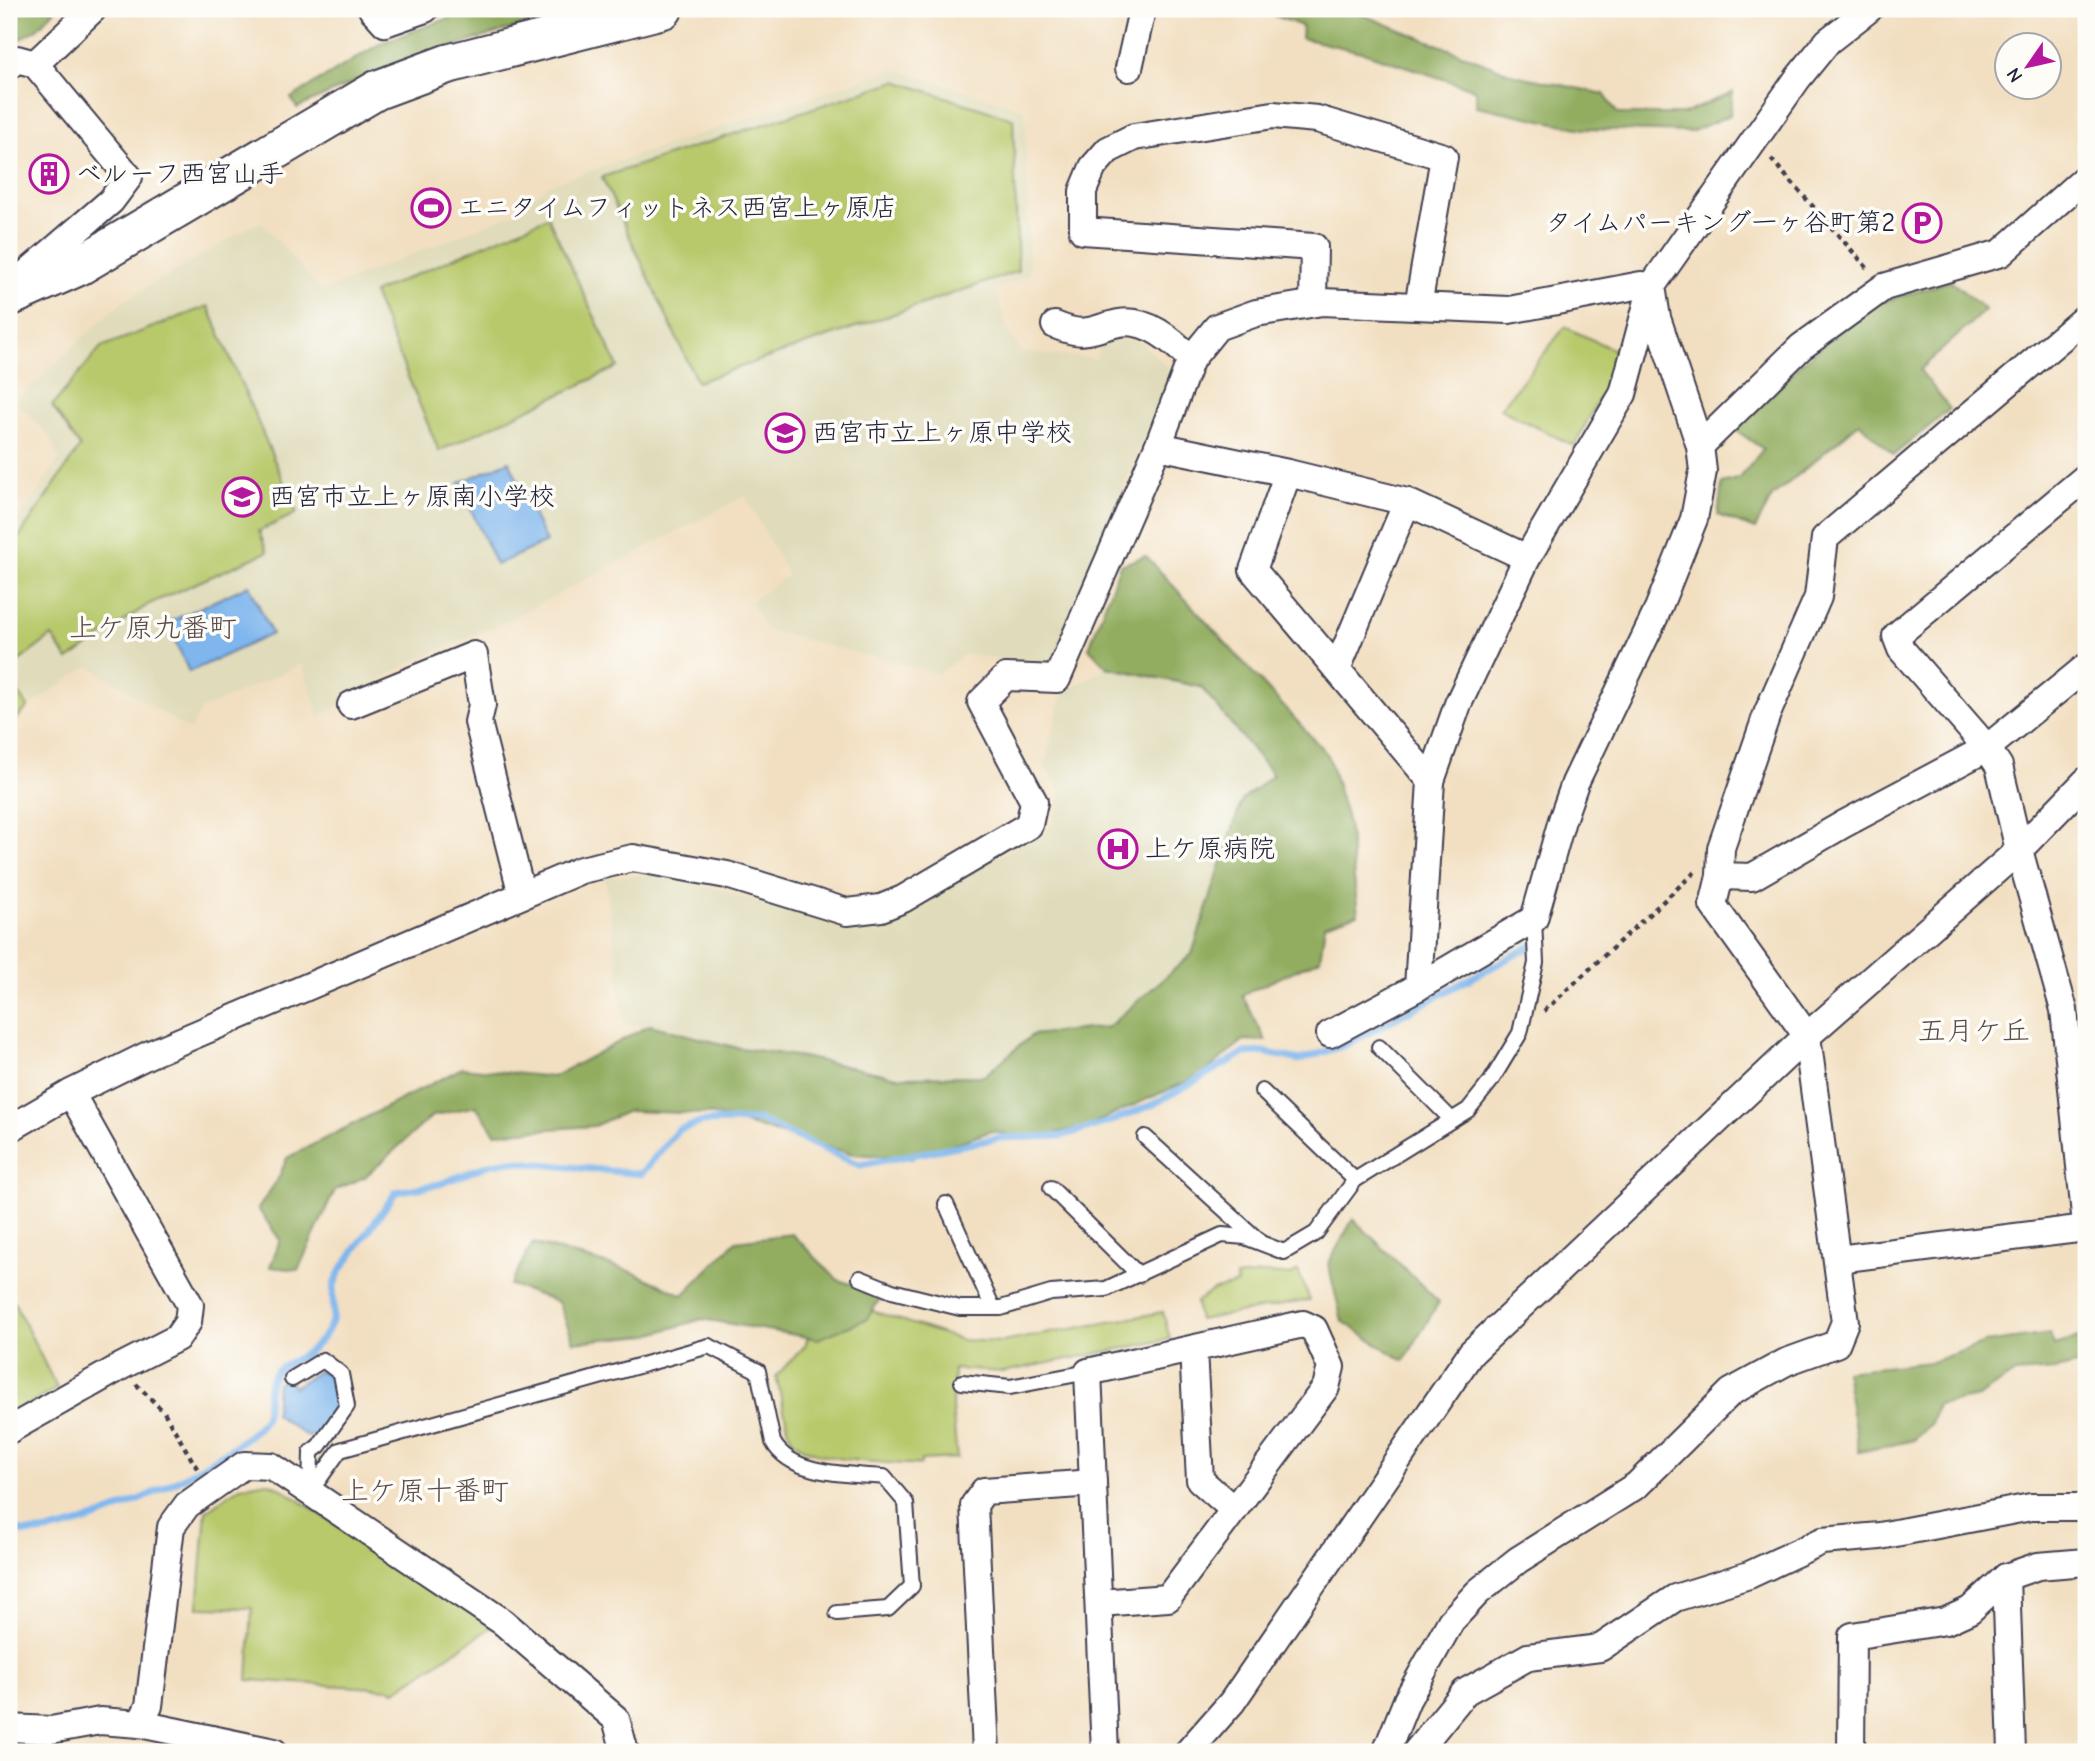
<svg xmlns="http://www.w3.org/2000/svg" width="2095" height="1761" font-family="'Comic Neue','Klee One',sans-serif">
	<rect width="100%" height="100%" fill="#fdfcf7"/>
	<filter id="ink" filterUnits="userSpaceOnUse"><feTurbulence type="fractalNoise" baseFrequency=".0143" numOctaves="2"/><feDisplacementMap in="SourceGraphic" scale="14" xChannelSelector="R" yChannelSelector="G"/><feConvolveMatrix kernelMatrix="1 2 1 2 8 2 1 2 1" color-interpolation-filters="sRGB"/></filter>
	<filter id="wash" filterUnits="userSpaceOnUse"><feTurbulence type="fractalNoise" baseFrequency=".00686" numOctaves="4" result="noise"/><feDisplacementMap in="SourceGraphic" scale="28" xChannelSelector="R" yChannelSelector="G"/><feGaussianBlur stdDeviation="1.57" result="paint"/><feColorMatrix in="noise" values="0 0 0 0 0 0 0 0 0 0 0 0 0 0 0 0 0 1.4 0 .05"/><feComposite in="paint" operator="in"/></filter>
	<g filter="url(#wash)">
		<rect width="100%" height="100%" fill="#f2dfc1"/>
		<g fill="#e0dcbb">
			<path d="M894,69l131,40 5,166 -35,15 12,39 15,23 74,7 6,-19h36l33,30 -116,288 -12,7 -78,-11 -27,20 -171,-44 -17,-28 38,-27 -43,-79 -242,127 -96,41 -88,53 -17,-53 -101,46 -11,21 -101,-65 -61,41 -19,-28v-144l50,-76 -9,-22 -35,-36 104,-97 141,-83 62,70 190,-77 36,-29z"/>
			<path d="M1107,667l94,20 72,88 -31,25 -50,154 -84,73 -76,8 -48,41 -87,1 -95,-20 -68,-10 -84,-22h-25l-20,-148 60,-3 175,52 53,-8 160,-94 8,-33 -17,-24 18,-74z"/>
		</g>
		<g fill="#b8c96c" stroke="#6d7654" stroke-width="2">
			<path d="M896,81l117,38 5,152 -321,111 -95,-205z"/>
			<path d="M548,217l70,150 -179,84 -66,-158z"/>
			<path d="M208,306l89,207 -38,18 8,21 -118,52 -81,56 -16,-24 -37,28 -6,-9v-103l71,-105 -28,-41 49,-59z"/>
			<path d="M1565,327l58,27 -49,92 -74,-37z"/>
			<path d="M9,679l19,28 -19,20z"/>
			<path d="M1298,1271l12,29 -111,20 -3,-18 16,-11 25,-7 -1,-7 33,-4 22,2z"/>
			<path d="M9,1292l48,96 -48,28z"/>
			<path d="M858,1292l14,19 90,29 40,2 161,-30 7,27 -167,33 -49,-3 -2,37 5,52 -36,2v5c-31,-3 -115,-1 -131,-29l-14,-60 29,-30 14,-42z"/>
			<path d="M267,1482l10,4 216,140 -98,65 -4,-2 -143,-9 4,-72 -54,-1 8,-96 34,-24z"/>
		</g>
		<g fill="#92ad60" stroke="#5a684e" stroke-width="2">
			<path d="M9,9h47l-20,21 -27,15z"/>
			<path d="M474,9h101l-185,57 -93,42 -6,-10 90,-55z"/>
			<path d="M1257,9h83l18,4 157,62 89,19 14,20h65l50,-22 -3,23 -39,17 -108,-3 -107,-23v-16l-110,-37 -65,-15 1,-12z"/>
			<path d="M1951,281l34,29 -65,60 30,39 -56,46 -35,-32 -87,74 -17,32 -37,-14 4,-32 18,-5 23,-29 -29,-20 21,-16 45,-49 73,-59z"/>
			<path d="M1146,556l182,199 20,68 10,91 -33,11 -5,34 -78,36 24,46 -22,-1 -43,35 -118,53 -59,10 -32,-7 -81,27 -58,-4 -143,-40 -82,-3 -34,15 -99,7 -19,-27 -44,10 -67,61 -30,13 -37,80 -28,-3 10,-27 -22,-31 21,-32 8,-19 175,-90 91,9 97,-52 84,22 68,10 96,20 86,-1 48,-41 76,-8 84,-73 50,-154 31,-25 -72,-88 -94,-20 -18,-19 31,-83z"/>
			<path d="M1353,1219l86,83 -35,59 -62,-40 -14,-57z"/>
			<path d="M792,1234l46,46 45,14 -16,25 -49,20 -116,-20 -53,16 -75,7 -16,-40 -48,-17 23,-42 97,28 53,24 53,-54z"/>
			<path d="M2050,1334l4,11 32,-9v27l-30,7 -41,3 -37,24 -41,8 -5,17 -18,18 -55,12 -14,-81 86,-9 54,-19z"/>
		</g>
		<g fill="#7eb6ed" stroke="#506c94" stroke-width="2">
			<path d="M509,461l37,81 -50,23 -37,-82z"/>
			<path d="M249,585l23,49 -83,38 -22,-49z"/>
			<path d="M319,1371l6,1c26,19 8,43 -6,62l-11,3 -33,-23 2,-31 9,-6 8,10z"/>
		</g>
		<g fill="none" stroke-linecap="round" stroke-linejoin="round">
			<path stroke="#7eb6ed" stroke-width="7" d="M10,1525c5,3 9,7 14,7 53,7 198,-68 235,-106 14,-14 4,-34 14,-50 8,-13 24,-15 35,-24 7,-5 17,-16 21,-24 8,-13 2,-28 5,-42 1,-5 4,-10 6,-15l56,-79 44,-8 48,-19 22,-4 131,13 37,-44 25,-8 56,-2 101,45 138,-27 63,-2 51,-15 42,-17 90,-51 19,-1 37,8 45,-15 198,-105"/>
		</g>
	</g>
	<g filter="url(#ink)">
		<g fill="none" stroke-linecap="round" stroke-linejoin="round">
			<g stroke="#413e4f" stroke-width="18">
				<g id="lane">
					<path d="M1379,1047l73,73"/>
					<path d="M1262,1091l93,89"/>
					<path d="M1145,1137l113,103"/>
					<path d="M1051,1188l88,87"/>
					<path d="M946,1204l47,104"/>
					<path d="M860,1278l32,13 68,17h41l50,-15 55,-4 116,-54 23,2 39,15 32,-19 39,-53 113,-70 23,-29 29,-48 16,-70 -2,-44"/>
					<path d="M292,1379l31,-19 18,14 6,32 -28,40 -8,6 -1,40"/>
					<path d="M962,1382l48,5 78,-15"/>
					<path d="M310,1492l30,-42 369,-104 49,25 15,71c18,34 77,32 111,35l22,26 6,83 -24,23 -51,4"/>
				</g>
			</g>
			<g stroke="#413e4f" stroke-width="30">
				<g id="street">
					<path d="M372,9l13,14 40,-14"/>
					<path d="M9,66l8,-7 18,5 58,-55"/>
					<path d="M1129,68l13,-58 -4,-1"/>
					<path d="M13,285l98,-84 18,-24 -94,-113"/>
					<path d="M1652,286l5,32 43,128 3,25 -9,48 -39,97 -80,167 -13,37 -28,99 -116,68 13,-206 27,-77 69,-146 96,-164 29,-108 146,-208 30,-37 41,-32"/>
					<path d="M1313,303l1,-56 -231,-16v-40l10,-24 15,-17 26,-13 139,-22 44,4 127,38 -26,149"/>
					<path d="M1055,325c31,13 35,4 64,-2 28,-5 54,18 72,36"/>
					<path d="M1158,446l130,27 119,29 120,56"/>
					<path d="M1700,446l101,-99 83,-60 117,-34 85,-76"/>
					<path d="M1288,473l-35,97 178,211"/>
					<path d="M2086,477l-190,159 5,13 86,99 12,18 20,84 45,160 22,215"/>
					<path d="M1337,669l70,-167"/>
					<path d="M351,705l123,-50 8,50 -4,17 44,173"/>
					<path d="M1720,876l32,1 92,-53 143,-76 99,-81"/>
					<path d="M1330,1034l88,-47"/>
					<path d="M9,1129l62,-36 79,-39 431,-184 52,-12 94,17 120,37 34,-4 22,-9 126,-74 5,-23 -53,-100 25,-25 51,2 101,-233 33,-87 26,-32 39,-14 66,-11 187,8 132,-25 11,1"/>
					<path d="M1838,1259l248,-31"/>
					<path d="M1193,1349l7,131 34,30"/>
					<path d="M9,1430l113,-64 55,-28 11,-16 2,-17 -119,-212"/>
					<path d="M2006,1577l6,175"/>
					<path d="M1099,1603l69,-5 158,-211 5,-20 -17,-38 -11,-5 -215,48 17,380"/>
					<path d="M140,1724l9,-18 22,-179 16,-22 57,-40 27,1 232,156 113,97 9,33"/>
					<path d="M9,1728l42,2 49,-9 40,3 134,28"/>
					<path d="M986,1752l-12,-247 10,-14 109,-8"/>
					<path d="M1188,1752l44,-50 239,-349 336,-317 212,-186 67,-69"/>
					<path d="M1386,1752l21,-52 44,-79 27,-29 40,-32 119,-75 94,-93 55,-30 50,-18 9,-22 -38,-286 -94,-131 7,-29 1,-28 46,-134 51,-117 7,-59 261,-221"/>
					<path d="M1416,1752l49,-60 63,-35 72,-9 75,-50 74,-23 73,-34 58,-5 151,-29h55"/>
					<path d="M1851,1752l1,-116 94,-15 24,-11 36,-33 32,-11 48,-4"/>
				</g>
			</g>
			<g stroke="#413e4f" stroke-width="42">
				<path id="secondary" d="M9,297l70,-31 298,-176 70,-26 216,-55"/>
			</g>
			<g stroke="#413e4f" stroke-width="4.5" stroke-dasharray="5 5" stroke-linecap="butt">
				<path d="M1771,159l99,112"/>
				<path d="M1544,1011l151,-139"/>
				<path d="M136,1384l28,28 34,58"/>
			</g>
			<use href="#lane" stroke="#fff" stroke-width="14"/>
			<use href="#street" stroke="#fff" stroke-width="26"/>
			<use href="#secondary" stroke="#fff" stroke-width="38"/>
		</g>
	</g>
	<defs>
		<g id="building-ring" transform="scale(2.0125)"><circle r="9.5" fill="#fdfcf7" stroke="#b5179e" stroke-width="1.5"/><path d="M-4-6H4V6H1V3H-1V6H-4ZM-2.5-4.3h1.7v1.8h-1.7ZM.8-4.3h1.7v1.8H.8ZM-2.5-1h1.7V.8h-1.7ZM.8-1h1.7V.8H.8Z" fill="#b5179e"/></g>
		<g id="stadium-ring" transform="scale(2.0125)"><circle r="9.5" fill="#fdfcf7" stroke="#b5179e" stroke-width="1.5"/><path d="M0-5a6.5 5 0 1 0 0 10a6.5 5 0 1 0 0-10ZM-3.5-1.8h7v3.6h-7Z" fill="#b5179e"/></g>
		<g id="parking-ring" transform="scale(2.0125)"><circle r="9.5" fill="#fdfcf7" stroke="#b5179e" stroke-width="1.5"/><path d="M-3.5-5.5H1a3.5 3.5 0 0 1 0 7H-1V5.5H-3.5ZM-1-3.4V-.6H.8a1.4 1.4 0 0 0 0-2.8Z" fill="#b5179e"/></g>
		<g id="school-ring" transform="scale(2.0125)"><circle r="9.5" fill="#fdfcf7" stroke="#b5179e" stroke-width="1.5"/><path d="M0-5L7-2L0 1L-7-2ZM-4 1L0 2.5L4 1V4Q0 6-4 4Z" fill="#b5179e"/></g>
		<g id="hospital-ring" transform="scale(2.0125)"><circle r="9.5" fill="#fdfcf7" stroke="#b5179e" stroke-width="1.5"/><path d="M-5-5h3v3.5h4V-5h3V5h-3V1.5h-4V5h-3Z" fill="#b5179e"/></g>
	</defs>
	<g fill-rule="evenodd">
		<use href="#building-ring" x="49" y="174"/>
		<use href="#stadium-ring" x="431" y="208"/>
		<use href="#parking-ring" x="1922" y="223"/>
		<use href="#school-ring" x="785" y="433"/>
		<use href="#school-ring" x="242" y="497"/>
		<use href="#hospital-ring" x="1118" y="849"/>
	</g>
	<g text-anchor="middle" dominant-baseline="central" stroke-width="7" stroke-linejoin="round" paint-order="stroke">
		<g font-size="26" fill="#22223b" stroke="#fdfcf7" text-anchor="start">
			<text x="76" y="174">ベルーフ西宮山手</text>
			<text x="458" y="208">エニタイムフィットネス西宮上ヶ原店</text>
			<text x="1895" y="223" text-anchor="end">タイムパーキング一ヶ谷町第2</text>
			<text x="812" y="433">西宮市立上ヶ原中学校</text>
			<text x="269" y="497">西宮市立上ヶ原南小学校</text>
			<text x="1145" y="849">上ケ原病院</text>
		</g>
		<g font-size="28" fill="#5c4d4c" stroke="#fdfcf7">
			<text x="153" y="628">上ケ原九番町</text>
			<text x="1974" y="1031">五月ケ丘</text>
			<text x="425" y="1491">上ケ原十番町</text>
		</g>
	</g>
	<rect width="2095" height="1761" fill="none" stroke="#fdfcf7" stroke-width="35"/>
	<g transform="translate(2028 66) rotate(236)"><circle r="33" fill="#fdfcf7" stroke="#a5a5ac" stroke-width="2"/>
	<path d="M0-5L12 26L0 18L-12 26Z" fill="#b5179e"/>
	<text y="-10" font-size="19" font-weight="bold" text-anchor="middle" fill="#22223b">N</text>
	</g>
</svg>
